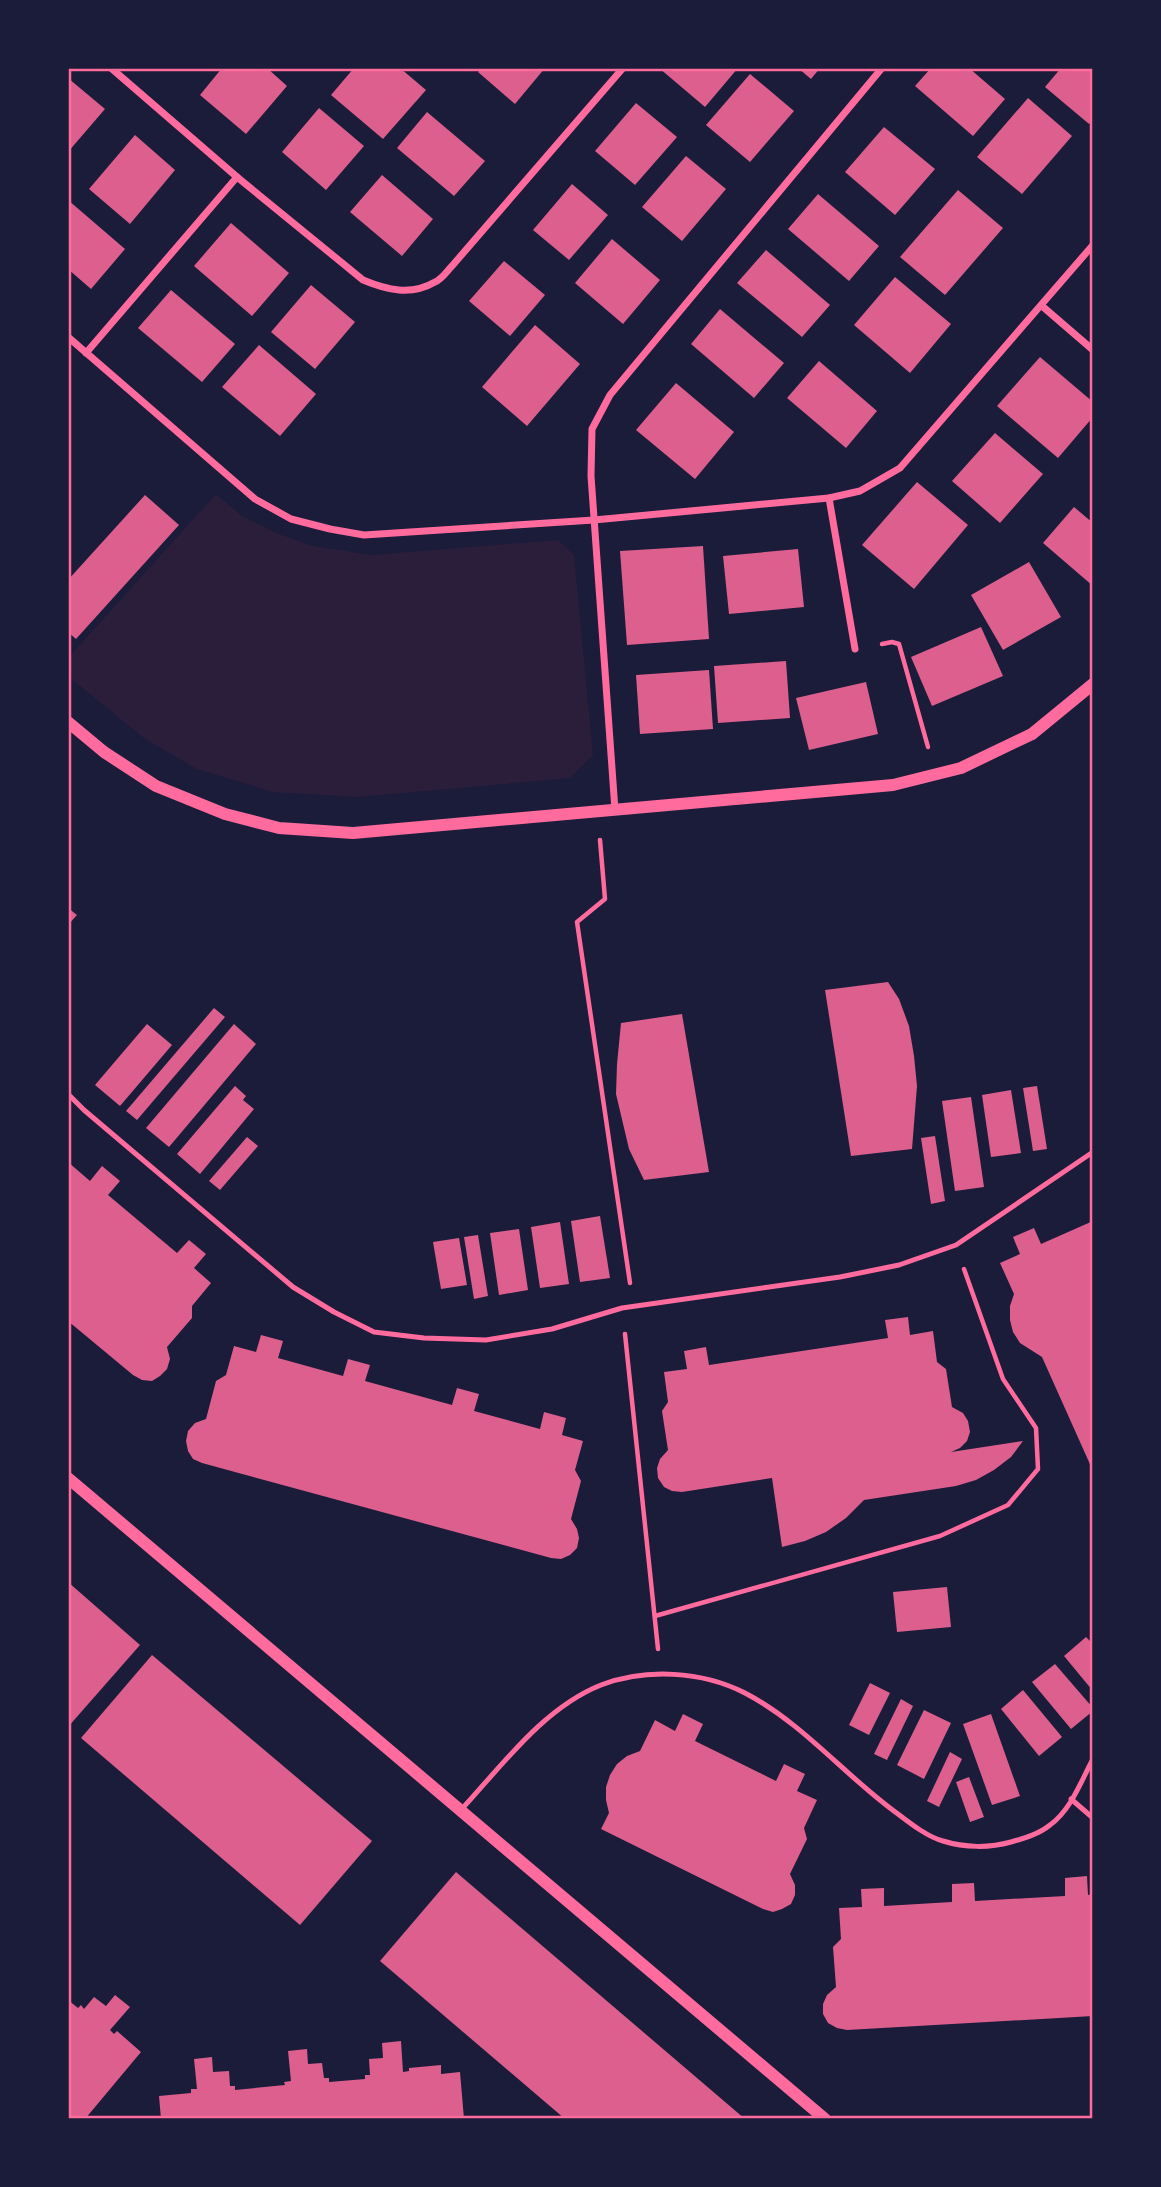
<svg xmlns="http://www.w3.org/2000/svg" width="1161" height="2187" font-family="'Asap Condensed',sans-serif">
	<rect width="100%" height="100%" fill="#1b1b3a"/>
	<path fill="#2a1e3b" d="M216,494l26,22 37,18 34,12 59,9 186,-15 16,15 19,200 -23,23 -212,19 -85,-5 -76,-23 -52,-30 -77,-63v-18z"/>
	<g fill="#dd5f8e">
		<path d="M222,68h45l20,18 -41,48 -46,-39z"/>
		<path d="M354,68h46l26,22 -43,49 -52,-44z"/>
		<path d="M482,68h63l-30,36 -37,-32z"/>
		<path d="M659,68h79l-33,39z"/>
		<path d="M798,68h22l-9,11z"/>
		<path d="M931,68h38l36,31 -32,37 -58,-50z"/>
		<path d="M1061,68h32v51l-4,5 -44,-37z"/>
		<path d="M750,74l44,37 -44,51 -44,-37z"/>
		<path d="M68,78l37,31 -37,43z"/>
		<path d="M1028,98l44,38 -50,58 -45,-37z"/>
		<path d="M636,103l41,34 -42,48 -40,-34z"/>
		<path d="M319,108l45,38 -38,44 -44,-38z"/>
		<path d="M427,112l58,49 -31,35 -57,-48z"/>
		<path d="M884,127l51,42 -40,46 -50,-43z"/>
		<path d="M135,135l40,35 -45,54 -41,-35z"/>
		<path d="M686,156l40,33 -44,52 -40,-34z"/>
		<path d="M382,175l51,44 -31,37 -52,-44z"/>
		<path d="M572,184l36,31 -39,45 -36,-30z"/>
		<path d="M958,190l45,38 -58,67 -45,-38z"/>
		<path d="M818,194l61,52 -30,35 -61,-52z"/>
		<path d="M68,200l57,49 -34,40 -23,-20z"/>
		<path d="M231,223l58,50 -37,43 -58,-50z"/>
		<path d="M612,239l48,41 -37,44 -48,-41z"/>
		<path d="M766,250l64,55 -28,32 -65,-54z"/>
		<path d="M504,261l41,34 -35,41 -41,-35z"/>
		<path d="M895,277l56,47 -41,49 -56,-48z"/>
		<path d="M311,285l44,37 -40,47 -44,-37z"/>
		<path d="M171,290l64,54 -33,38 -64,-54z"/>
		<path d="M720,309l64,54 -30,35 -63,-54z"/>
		<path d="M535,325l45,39 -53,62 -45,-39z"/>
		<path d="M259,345l57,49 -36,42 -58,-49z"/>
		<path d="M1040,357l53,45v15l-35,41 -61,-52z"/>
		<path d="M819,361l58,50 -31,37 -59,-50z"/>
		<path d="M676,383l58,49 -39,47 -59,-49z"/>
		<path d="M995,433l48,41 -43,49 -48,-42z"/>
		<path d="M917,482l51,43 -54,64 -52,-44z"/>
		<path d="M145,495l34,30 -103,114 -8,-7v-52z"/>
		<path d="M1074,507l19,16v63l-50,-43z"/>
		<path d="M703,546l6,93 -82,6 -7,-94z"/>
		<path d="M798,549l6,58 -75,7 -6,-58z"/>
		<path d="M1029,562l32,55 -58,33 -32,-55z"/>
		<path d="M981,627l22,49 -71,30 -21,-49z"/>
		<path d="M786,661l4,57 -72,5 -4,-57z"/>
		<path d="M709,670l4,59 -73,5 -4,-59z"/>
		<path d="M866,682l12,52 -69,16 -13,-52z"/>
		<path d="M68,908l9,7 -9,10z"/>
		<path d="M888,982l11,17 10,27 5,30 3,30 -5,63 -61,7 -26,-166z"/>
		<path d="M214,1008l11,9 -88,103 -11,-9z"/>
		<path d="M682,1014l27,158 -65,8 -15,-31 -13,-55 1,-30 4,-41z"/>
		<path d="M147,1024l25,21 -52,61 -25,-21z"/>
		<path d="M234,1024l22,20 -87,103 -23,-19z"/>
		<path d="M235,1086l11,10 -3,4 11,9 -54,65 -23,-20z"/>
		<path d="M1037,1086l10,63 -14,2 -10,-63z"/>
		<path d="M1011,1090l10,63 -30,4 -9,-62z"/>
		<path d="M971,1097l13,90 -29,4 -13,-90z"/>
		<path d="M935,1136l10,65 -14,3 -10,-66z"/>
		<path d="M247,1137l11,9 -38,44 -11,-9z"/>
		<path d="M68,1162l22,19 12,-15 18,15 -12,14 69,58 12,-13 17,14 -12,14 17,15 -19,23v12l-25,29 3,12 -3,10 -7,7 -8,5 -10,-1 -9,-5 -65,-54z"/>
		<path d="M600,1216l10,62 -30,4 -9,-61z"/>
		<path d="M1093,1221v250l-51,-114 -22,-14 -7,-11 -3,-12v-14l4,-12 -14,-31 20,-9 -7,-17 21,-9 7,16z"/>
		<path d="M560,1222l9,62 -29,4 -9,-61z"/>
		<path d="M519,1229l9,61 -29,5 -9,-62z"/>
		<path d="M478,1235l10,61 -14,3 -10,-62z"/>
		<path d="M459,1238l8,47 -26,4 -8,-47z"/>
		<path d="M908,1317l2,18 23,-4 4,31 9,7 6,38 11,6 5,8 2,11 -3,9 -7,7 -9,4 72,-11 -12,16 -17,13 -18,10 -20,6 -92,14 -18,18 -20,14 -21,9 -23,6 -10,-69 -90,14 -10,-1 -8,-4 -6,-9 -1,-10 3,-9 8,-9 -6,-39 6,-9 -4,-30 23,-3 -3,-18 22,-4 3,18 179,-27 -3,-18z"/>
		<path d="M261,1335l22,6 -5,17 65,18 5,-17 22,6 -5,16 87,24 5,-17 22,6 -5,17 66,18 4,-17 22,6 -4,17 21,6 -8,29 6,11 -10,38 6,10 2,9 -2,10 -7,7 -9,4 -10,-1 -349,-95 -9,-4 -5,-8 -2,-10 2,-10 7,-8 11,-4 10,-38 10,-6 8,-29 22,6z"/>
		<path d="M68,1582l72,63 -72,82z"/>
		<path d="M947,1587l4,40 -54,5 -4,-40z"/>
		<path d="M1086,1637l7,7v47l-29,-35z"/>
		<path d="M152,1655l220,186 -72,84 -219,-187z"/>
		<path d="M1055,1664l38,44v3l-22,18 -39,-47z"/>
		<path d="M870,1683l20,10 -21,42 -20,-10z"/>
		<path d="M1023,1690l39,47 -23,19 -38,-47z"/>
		<path d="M901,1699l12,7 -26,54 -13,-6z"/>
		<path d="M924,1710l27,13 -27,56 -27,-14z"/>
		<path d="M683,1714l20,10 -8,17 81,40 8,-17 21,10 -8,17 20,9 -13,28 3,11 -17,35 5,11v10l-4,9 -9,5 -9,3 -10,-3 -162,-80 8,-16 -3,-13v-13l4,-12 7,-11 10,-8 13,-5 15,-31 20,11z"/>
		<path d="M991,1714l29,82 -28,9 -29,-81z"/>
		<path d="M950,1752l12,7 -23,48 -12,-6z"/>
		<path d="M969,1777l15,40 -14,5 -14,-40z"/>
		<path d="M456,1872l289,247h-180l-185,-158z"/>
		<path d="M1087,1876l1,19 5,-1v122l-246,14 -10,-2 -9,-5 -5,-9v-10l4,-9 9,-8 -3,-40 8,-8 -2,-31 23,-1 -1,-18 23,-1v18l68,-4v-18l22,-1 1,18 90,-5v-18z"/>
		<path d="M115,1995l15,12 -20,23 4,4 3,-3 24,21 -56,67h-17v-119l10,8 3,-3 3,4 10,-12 12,9z"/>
		<path d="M401,2041l2,31 6,-1v-3l32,-3v9l19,-2 4,47h-303l-2,-23 32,-3v-4h6l-3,-30 18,-2 1,15 16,-1 1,15h5v4l50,-5 -1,-3 7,-1 -3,-30 19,-2 1,15 14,-1 2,15h5v4l36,-3v-4h5l-1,-16 14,-1 -1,-15z"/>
	</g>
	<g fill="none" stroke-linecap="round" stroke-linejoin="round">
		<g stroke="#ff6b9d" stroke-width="4.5">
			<path d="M882,644l10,-2 7,2 29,103"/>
			<path d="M600,840l5,59 -28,23 53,361"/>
			<path d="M625,1334l33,315"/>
			<path d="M655,1616l285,-80 68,-31 30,-36 -2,-41 -33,-49 -39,-110"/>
		</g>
		<g stroke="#ff6b9d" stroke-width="5">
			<path d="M68,1094l16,16 209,177 41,25 40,20 50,6 62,2 66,-11 70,-21 218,-31 59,-12 57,-20 137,-93"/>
			<path d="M1071,1799l22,19"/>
			<path d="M460,1811c41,-44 83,-103 141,-126 45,-17 101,-14 144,8 59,31 100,83 153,121 13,10 30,23 45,27 22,7 47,7 68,1 14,-4 28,-8 39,-17 21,-15 31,-44 43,-66"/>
		</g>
		<g stroke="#ff6b9d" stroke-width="7">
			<path d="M111,68l126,109 126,103c24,10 48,16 72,2 7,-3 12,-11 17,-16l171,-198"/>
			<path d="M1042,306l51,44"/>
			<path d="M68,337l187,162 36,20 39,10 34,6 230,-15 235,-22 31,-7 40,-23 193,-223"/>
			<path d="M86,353l151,-176"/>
			<path d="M829,498l26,151"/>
			<path d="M615,810l-24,-334 1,-47 18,-34 272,-327"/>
		</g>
		<g stroke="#ff6b9d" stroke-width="12">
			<path d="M68,722l36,30 52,34 69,28 54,14 74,5 540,-48 68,-17 71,-34 61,-50"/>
			<path d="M68,1478l757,641"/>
		</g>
	</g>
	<rect width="1161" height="2187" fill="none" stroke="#1b1b3a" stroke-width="140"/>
	<rect x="70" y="70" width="1021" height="2047" fill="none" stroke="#ff6b9d" stroke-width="2.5"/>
</svg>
